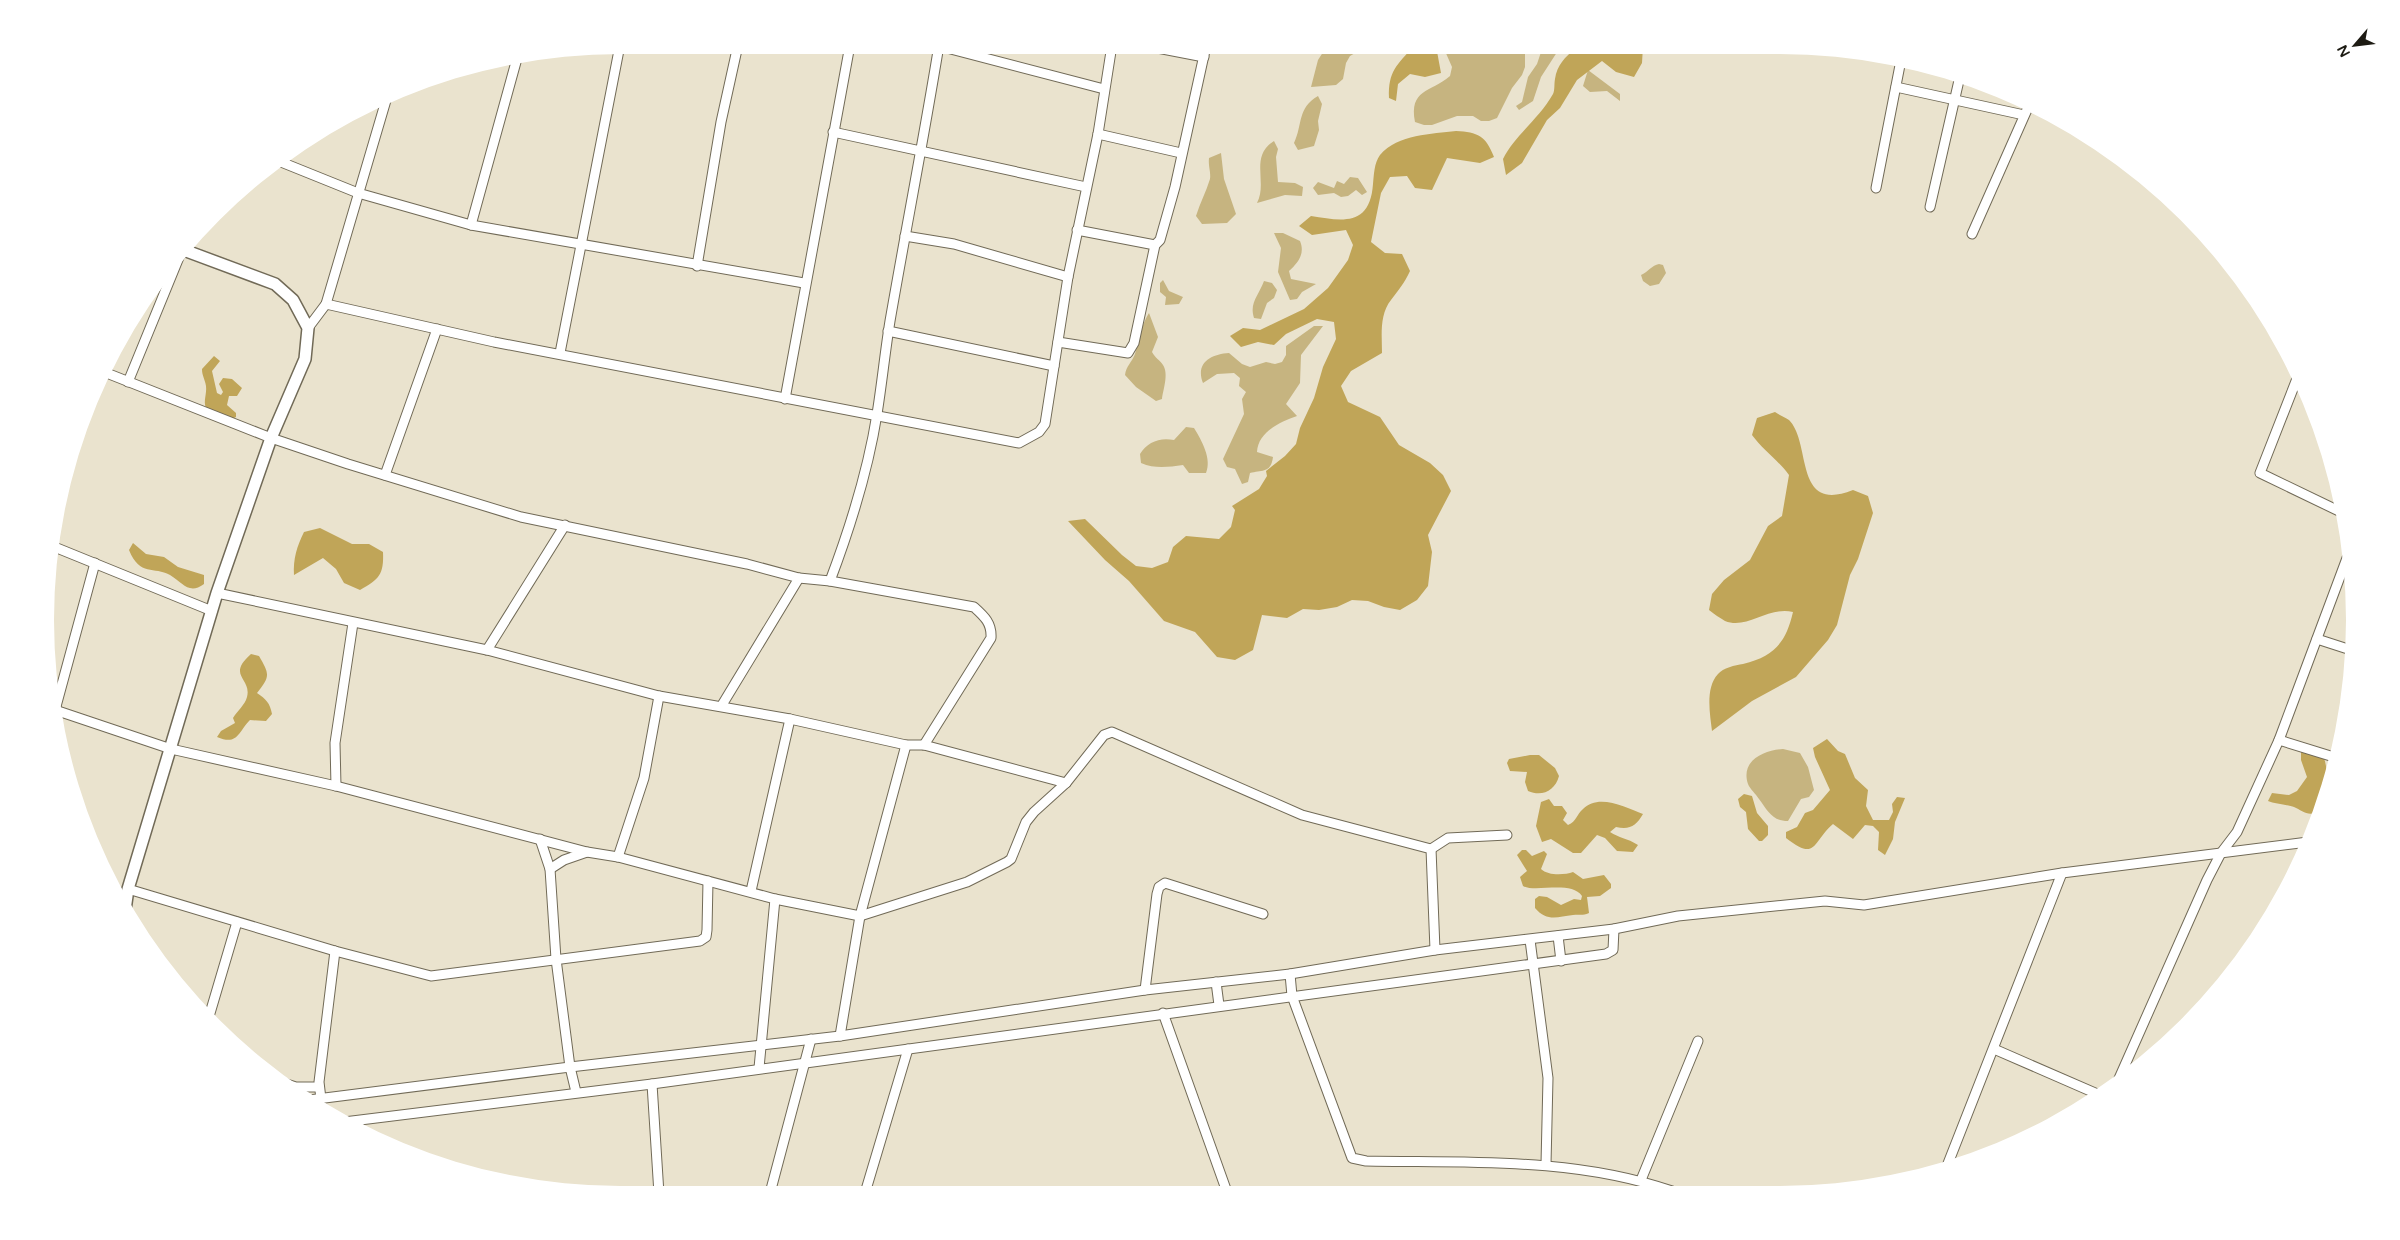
<svg xmlns="http://www.w3.org/2000/svg" width="2400" height="1240" font-family="'Varela Round',sans-serif">
	<rect width="100%" height="100%" fill="#eae3ce"/>
	<g fill="#c6b480">
		<path d="M1327,46h40l-17,10 -4,7 -3,16 -7,6 -25,2 7,-27z"/>
		<path d="M1448,46h77v21l-3,8 -10,13 -15,30 -8,3h-8l-8,-5h-16l-25,9h-8l-9,-3c-6,-33 15,-29 35,-46l2,-9 -7,-16z"/>
		<path d="M1543,46h18l-20,31 -8,24 -14,9 -3,-4 6,-4 6,-25 9,-13z"/>
		<path d="M1588,70l32,24v7l-13,-10 -17,1 -7,-6z"/>
		<path d="M1318,96l4,8 -4,17 1,9 -5,16 -16,4 -4,-7c9,-19 3,-35 24,-47z"/>
		<path d="M1274,141l4,8 -2,8 2,25 17,1 8,4 -1,9 -17,-1 -28,8c11,-21 -8,-46 17,-62z"/>
		<path d="M1221,153l3,26 12,35 -9,9 -25,1 -6,-8c4,-13 10,-24 14,-37 1,-6 -2,-14 -1,-21z"/>
		<path d="M1350,177l8,1 9,14 -5,3 -6,-5 -8,6 -7,1 -7,-4 -16,2 -5,-7 5,-6 16,6 3,-7 7,3z"/>
		<path d="M1274,233h9l17,8c5,12 -1,21 -11,30l2,8 25,5 -14,8 -5,7 -7,1 -12,-28 3,-24z"/>
		<path d="M1659,264l4,1 3,8 -7,11 -9,2 -7,-5 -2,-6c7,-3 11,-10 18,-11z"/>
		<path d="M1163,280l6,11 14,6 -4,7 -14,1 1,-8 -6,-5v-9z"/>
		<path d="M1264,281l8,2 5,7 -3,8 -7,5 -6,16 -7,-1c-5,-15 5,-23 10,-37z"/>
		<path d="M1149,313l9,24 -6,15c3,6 8,8 11,13 6,9 0,25 -1,34l-6,2 -20,-14 -11,-12c1,-9 7,-13 10,-21 4,-13 6,-29 14,-41z"/>
		<path d="M1314,326h9l-22,29 -1,28 -14,21 11,12c-17,6 -39,16 -40,36l16,5c-2,16 -10,13 -23,16l-2,9 -6,2 -7,-15 -8,-2 -4,-8 21,-45 -2,-15 4,-7 -7,-6 1,-8 -6,-5 -17,1 -14,9c-8,-20 8,-29 26,-30l13,11 8,3 16,-5 9,2 7,-2 4,-7v-9z"/>
		<path d="M1186,427l8,1c8,13 18,31 12,45h-17l-6,-8c-15,2 -28,4 -42,-2l-1,-9c7,-12 20,-17 34,-14z"/>
		<path d="M1783,749l17,4 8,14 6,23 -5,7 -8,2 -13,22c-16,0 -20,-10 -29,-22 -3,-5 -9,-10 -11,-15 -8,-24 17,-34 35,-35z"/>
	</g>
	<g fill="#c0a558">
		<path d="M1414,46h22l5,27 -16,4 -15,-3 -12,10 -2,17 -7,-3c-1,-27 8,-33 25,-52z"/>
		<path d="M1575,46h68l-1,17 -8,14 -18,-5 -14,-11 -25,19 -17,28 -13,12 -25,43 -16,12 -3,-16c12,-24 36,-40 50,-65 2,-4 1,-10 2,-15 2,-14 10,-22 21,-31z"/>
		<path d="M1456,131c22,1 30,5 38,26l-14,6 -33,-5 -15,32 -17,-2 -8,-12 -17,1 -9,16 -10,49 14,11 17,1 8,17c-6,13 -11,18 -19,29 -12,15 -9,36 -9,53l-31,18 -10,15 7,16 32,15 19,28 31,18 13,12 8,16 -23,44 4,17 -4,34 -11,14 -17,10 -16,-3 -16,-6 -16,-1 -15,7 -18,3 -16,-1 -16,9 -25,-3 -9,35 -18,10 -18,-3 -22,-25 -31,-11 -35,-40 -24,-21 -37,-39 17,-2 37,36 14,11 16,2 16,-6 5,-15 13,-11 33,3 12,-12 4,-17 -3,-4 27,-17 8,-13 -1,-5 19,-15 11,-12 4,-16 14,-30 9,-31 13,-28 -2,-17 -17,-3 -31,15 -12,11 -16,-3 -17,5 -11,-11 13,-8 17,2 44,-21 24,-21 20,-28 5,-15 -7,-15 -34,5 -13,-9 12,-10c31,5 59,11 62,-32 1,-9 1,-21 7,-29 18,-21 52,-21 76,-24z"/>
		<path d="M214,356l6,5 -8,10 5,22 4,2 2,-3 -4,-8 4,-6 9,1 10,9 -5,8h-8l-2,9 9,8v4l-4,2 -26,-11c-3,-7 1,-14 0,-22 -1,-7 -4,-10 -4,-17z"/>
		<path d="M1775,412c4,3 10,5 14,8 23,23 4,94 64,70l15,6 5,17 -15,46 -8,16 -13,50 -9,15 -32,37 -44,24 -40,30c-2,-17 -7,-43 6,-57 5,-6 17,-9 25,-10 32,-8 43,-22 50,-52 -25,-6 -46,18 -68,9 -5,-3 -11,-7 -16,-11l3,-16 12,-14 26,-20 18,-34 14,-10 7,-41c-11,-15 -26,-25 -37,-40l5,-17z"/>
		<path d="M320,528l32,16h17l14,8c1,23 -4,27 -23,38l-16,-7 -8,-14 -13,-11 -29,17c-1,-16 3,-29 10,-43z"/>
		<path d="M133,543l13,11 18,3 14,10 26,8v9c-15,11 -21,-1 -34,-9 -16,-9 -30,2 -41,-25z"/>
		<path d="M251,654l8,2c11,19 11,20 -2,37 9,6 13,10 15,21l-6,7 -16,-1c-12,12 -12,26 -33,17l4,-6 14,-8 -2,-5c4,-7 12,-13 14,-21 5,-19 -21,-21 4,-43z"/>
		<path d="M1827,739l11,12 7,3 10,24 13,12 -2,16 7,14h16l4,-8 -1,-8 5,-7 8,1 -10,24 -2,17 -8,16 -7,-5 1,-18 -6,-6 -8,-1 -12,14 -20,-15c-21,18 -16,38 -47,14v-6l11,-5 8,-14 8,-3 17,-20 -15,-33 -2,-9z"/>
		<path d="M2301,751l22,5c6,11 7,52 -8,57 -8,3 -14,-3 -21,-6 -5,-2 -19,-3 -26,-6l4,-8 17,2 8,-4 10,-14 -6,-17z"/>
		<path d="M1530,755h9l16,13 4,8c-4,15 -17,21 -31,15l-3,-9 2,-10 -17,-1 -3,-8 2,-4z"/>
		<path d="M1744,794l8,2 5,17 11,13v9l-6,6h-3l-11,-12 -2,-17 -6,-5 -2,-8z"/>
		<path d="M1549,799l5,7h8l5,7 -4,7 5,5c9,-4 8,-10 15,-16 15,-16 43,-2 60,5 -7,12 -13,16 -27,13l-6,5c9,6 17,6 28,13l-5,7 -16,-1 -12,-13 -8,-3 -16,18h-8l-22,-14 -9,3 -6,-16 5,-24z"/>
		<path d="M1522,850h4l6,6 12,-5 3,3 -6,15c7,7 24,6 32,3l10,7 21,-4 7,9v4l-11,8 -13,1 2,16c-7,3 -9,1 -16,2 -16,2 -26,7 -38,-7v-9l4,-3 8,1 14,8 13,-6 7,1 1,-4c-11,-16 -47,-3 -59,-10l-3,-9 7,-6 -10,-16z"/>
	</g>
	<g fill="none" stroke-linecap="round" stroke-linejoin="round">
		<g stroke="#716a57" stroke-width="11">
			<g id="minor">
				<path d="M939,46l165,43"/>
				<path d="M1147,46l57,11"/>
				<path d="M1896,87l128,28"/>
				<path d="M833,132l253,55"/>
				<path d="M1098,134l83,19"/>
				<path d="M276,160l82,33 113,32 333,58"/>
				<path d="M1876,188l25,-128"/>
				<path d="M1930,207l30,-131"/>
				<path d="M471,225l45,-163"/>
				<path d="M1077,230l78,15"/>
				<path d="M1972,234l58,-131"/>
				<path d="M905,236l49,8 114,33"/>
				<path d="M697,266l24,-144 17,-77"/>
				<path d="M326,304l61,-207"/>
				<path d="M308,328l18,-24 168,38 525,101 20,-11 6,-8 23,-147 30,-143 14,-89"/>
				<path d="M888,331l166,35"/>
				<path d="M1058,342l70,11 6,-10 21,-98 5,-5 15,-53 31,-141"/>
				<path d="M560,353l60,-308"/>
				<path d="M104,372l167,66 77,26 173,53 226,47 52,14 31,3 144,26c10,9 18,16 17,31l-67,107"/>
				<path d="M2298,376l-38,97 83,40"/>
				<path d="M128,382l54,-132"/>
				<path d="M785,399l65,-354"/>
				<path d="M385,475l52,-146"/>
				<path d="M52,546l160,65"/>
				<path d="M830,581c20,-53 38,-110 47,-167 5,-31 8,-62 13,-93 16,-92 34,-184 49,-276"/>
				<path d="M217,593l270,57 172,46 131,23 116,26h18l142,38"/>
				<path d="M2317,639l37,12"/>
				<path d="M487,650l78,-125"/>
				<path d="M722,705l77,-127"/>
				<path d="M55,710l116,39 165,37 251,66 31,5 157,42 85,17 107,-34 40,-20 4,-3 15,-37 8,-10 32,-29 38,-48 8,-3 190,83 129,34 4,101"/>
				<path d="M55,710l40,-147"/>
				<path d="M2279,740l58,18"/>
				<path d="M336,786l-1,-43 18,-120"/>
				<path d="M540,839l10,30 6,90 14,108 6,25"/>
				<path d="M1431,849l17,-11 59,-3"/>
				<path d="M618,857l26,-79 15,-82"/>
				<path d="M550,869l14,-9 23,-8"/>
				<path d="M128,889l207,62 96,25 269,-35 6,-4 1,-7 1,-49"/>
				<path d="M751,891l39,-172"/>
				<path d="M1558,936l3,25"/>
				<path d="M1530,940l18,138 -2,86"/>
				<path d="M1290,974l2,22 60,162 14,3c102,2 208,-4 306,30"/>
				<path d="M1216,982l3,23"/>
				<path d="M1145,990l12,-96 2,-7 6,-4 98,31"/>
				<path d="M1163,1013l64,179"/>
				<path d="M208,1020l29,-98"/>
				<path d="M840,1036l20,-120 46,-171"/>
				<path d="M1994,1049l108,47"/>
				<path d="M759,1068l16,-169"/>
				<path d="M277,1081l19,6h23"/>
				<path d="M2117,1083l90,-203 14,-27 16,-21 42,-92 71,-190"/>
				<path d="M652,1084l7,110"/>
				<path d="M321,1099l-2,-17 16,-131"/>
				<path d="M309,1100l261,-33 270,-31 305,-46 145,-16 145,-24 179,-21 64,-13 147,-15 39,4 198,-32 246,-31"/>
				<path d="M344,1122l308,-38 954,-130 7,-4 1,-21"/>
				<path d="M1947,1166l115,-293"/>
				<path d="M1641,1180l57,-139"/>
				<path d="M770,1193l41,-154"/>
				<path d="M865,1193l43,-144"/>
			</g>
		</g>
		<g stroke="#716a57" stroke-width="14">
			<path id="tertiary" d="M125,910l3,-21 89,-296 54,-155 34,-79 3,-31 -15,-28 -18,-16 -94,-35"/>
		</g>
		<use href="#minor" stroke="#fff" stroke-width="9"/>
		<use href="#tertiary" stroke="#fff" stroke-width="11"/>
	</g>
	<path d="M0 0H2400V1240H0ZM620 54H1780A566 566 0 0 1 2346 620V620A566 566 0 0 1 1780 1186H620A566 566 0 0 1 54 620V620A566 566 0 0 1 620 54Z" fill="#fff" fill-rule="evenodd"/>
	<g transform="translate(2355 45) rotate(242)" stroke="#ffffff" stroke-width="4" paint-order="stroke">
	<path d="M0-4L9 19L0 12L-9 19Z" fill="#1d1b13"/>
	<text y="-8" font-size="14" font-weight="bold" text-anchor="middle" fill="#1d1b13">N</text>
	</g>
</svg>
